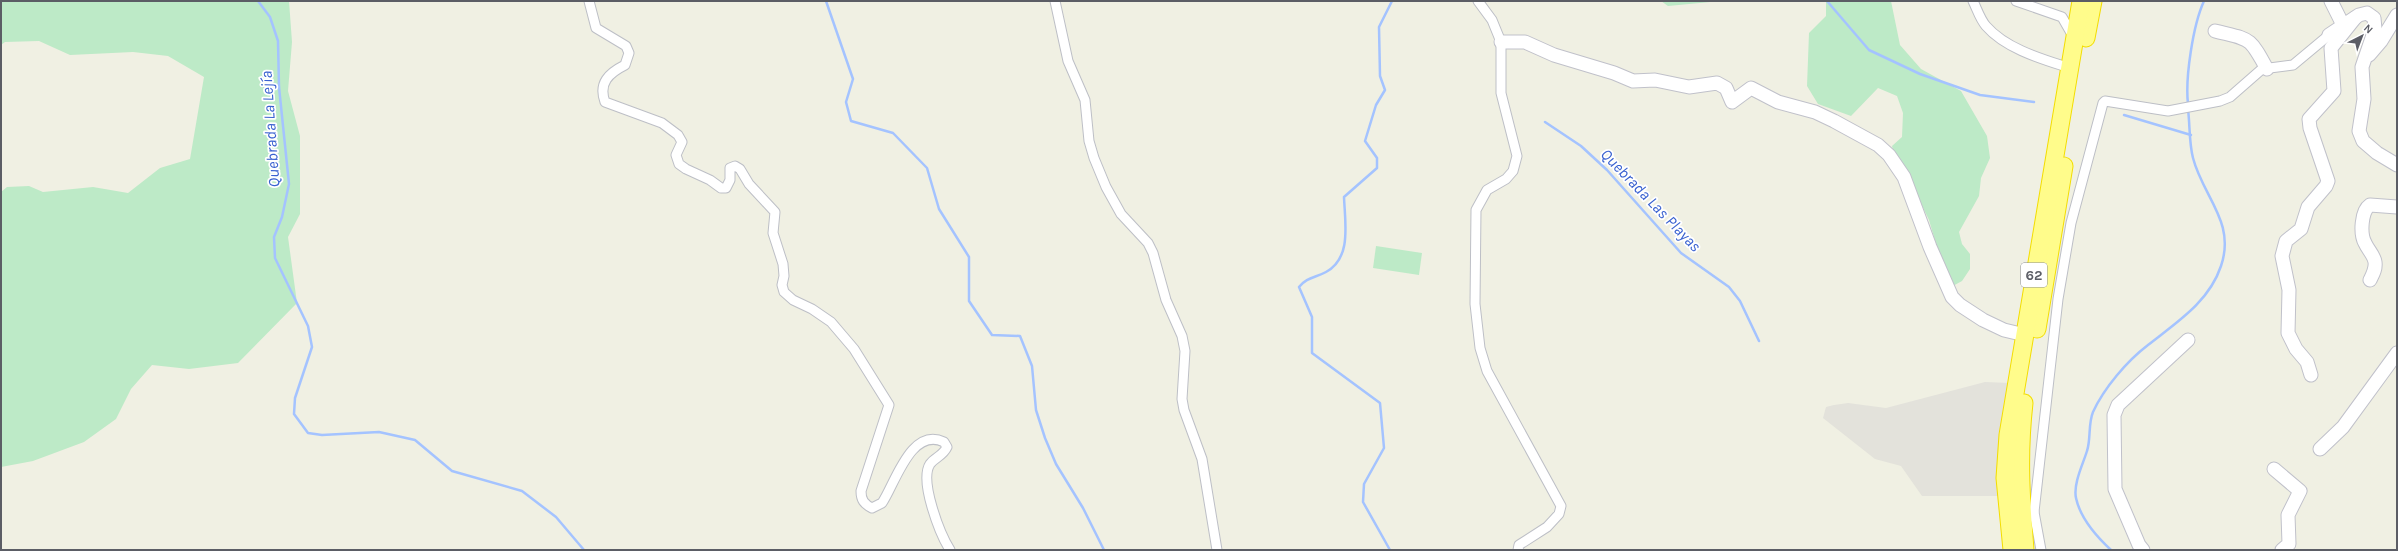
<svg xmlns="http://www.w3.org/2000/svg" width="2398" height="551" font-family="Karla,sans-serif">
	<rect width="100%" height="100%" fill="#f0f0e3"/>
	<path fill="#e3e2db" d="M1985,382l25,1 -9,113h-79l-21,-30 -26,-7 -52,-41 3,-11 8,-2 14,-2 38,5z"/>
	<g fill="#bdeac7">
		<path d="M1,1h288l3,41 -4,49 12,45v78l-12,23 9,66 -59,60 -49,6 -37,-4 -21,24 -15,30 -32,23 -51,19 -32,6v-275l6,-5 22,-1 14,6 50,-5 35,6 32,-25 30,-9 14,-82 -36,-21 -35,-4 -63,3 -31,-14 -34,1 -4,3z"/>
		<path d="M1661,1h60l-53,5z"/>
		<path d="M1826,1h65l9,44 21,24 40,22 26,45 3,22 -9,20 -2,18 -20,36 3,12 8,10v15l-8,12 -11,6 -4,-6 -18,-61 -25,-51 -10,-14 -2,-9 10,-9 1,-24 -6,-17 -19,-8 -27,28 -33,-12 -11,-18 2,-53 17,-17z"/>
		<path d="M1376,246l46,7 -3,22 -46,-7z"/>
	</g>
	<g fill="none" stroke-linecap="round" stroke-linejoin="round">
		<g stroke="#a4c3ff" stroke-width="2.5">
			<path d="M258,1l12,16 8,24 1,46 10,97 -7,33 -8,20 1,21 33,68 4,21 -17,51 -1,16 14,19 14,2 57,-3 36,8 37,31 70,20 34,26 28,33"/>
			<path d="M826,1l27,78 -7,23 5,19 42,12 34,35 12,41 30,48v44l23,34 28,1 12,30 4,44 9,28 11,26 27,44 21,42"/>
			<path d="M1827,1l42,49 51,24 60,21 54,7"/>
			<path d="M2188,104c-3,-26 5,-79 16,-103"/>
			<path d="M2124,115l67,20"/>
			<path d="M1545,122l36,24 26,24 74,83 48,34 11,14 19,40"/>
			<path d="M1390,550l-27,-48 1,-18 20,-36 -4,-45 -68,-50v-36l-13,-30c8,-10 16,-9 27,-15 26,-14 19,-49 18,-75l33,-29v-10l-12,-17 11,-36 9,-15 -5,-14 -1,-49 13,-26"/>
			<path d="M2111,550c-14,-13 -31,-33 -35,-52 -3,-14 7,-34 11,-47 4,-12 1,-27 6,-39 11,-24 34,-51 55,-67 29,-23 61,-43 73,-79 15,-44 -18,-69 -28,-108 -4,-15 -3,-33 -5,-49"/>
		</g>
		<g stroke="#bdbfc6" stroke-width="11">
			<g id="street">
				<path d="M589,1l7,27 30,18 3,7 -4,12c-16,8 -27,18 -20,37l57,21 16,12 4,7 -6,13 3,9 7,5 24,11 11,8h5l4,-8v-12l5,-2 5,3 9,15 26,28 -2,21 10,31 1,12 -2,9 2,7 9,8 19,9 19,13 23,27 35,56 -28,86c0,9 3,13 11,17l10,-5c13,-19 29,-77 62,-61l3,5c-4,9 -12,10 -17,17 -11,17 10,70 20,86"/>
				<path d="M1055,1l13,60 17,39 4,41 5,17 12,29 15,27 27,29 5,10 13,47 16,36 3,15 -3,48 2,11 18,49 15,91"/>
				<path d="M1478,1l14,19 9,22v51l16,63 -4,15 -7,8 -19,11 -11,20 -1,94 5,44 7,23 74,135 -2,8 -12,13 -28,18 -1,5"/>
				<path d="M1973,1c4,8 7,18 13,25 20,23 56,33 84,42"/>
				<path d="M2016,1l46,16 12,21"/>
				<path d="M2034,512l24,-213 13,-76 32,-120 2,-2 63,10 52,-10 10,-4 32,-28 31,-4 36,-30"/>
				<path d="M2029,514l5,-2 7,38"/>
			</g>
		</g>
		<g stroke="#c0c1ca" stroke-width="15">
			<g id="secondary">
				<path d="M2331,1l12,24"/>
				<path d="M2215,31c36,9 34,5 52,38"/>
				<path d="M2329,35l30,-20 8,-2 7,5 1,11 -13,38 2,32 -5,32 4,10 14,12 20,12"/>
				<path d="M1501,42h24l29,13 60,18 19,8 22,-1 34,7 28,-4 9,5 6,14 19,-14 27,14 37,10 19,9 44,24 11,10 15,22 26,70 22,50 8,8 23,15 21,10 21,5"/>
				<path d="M2369,55l12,-14 16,-26"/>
				<path d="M2370,280c3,-6 6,-11 5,-18 -1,-7 -7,-12 -10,-19 -5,-9 -4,-32 5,-38l27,2"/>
				<path d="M2311,375l-4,-13 -11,-13 -8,-16 1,-43 -7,-34 4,-15 15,-12 7,-22 18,-21 2,-5 -18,-53 -1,-9 25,-28 -3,-43 24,-30"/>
				<path d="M2320,449l23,-22 54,-74"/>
				<path d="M2274,469l26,22 -12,24 1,29 -7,6"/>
				<path d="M2143,550l-4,-5 -24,-56 -1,-74 4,-10 70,-65"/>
			</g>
		</g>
		<g stroke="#f3dd00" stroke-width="19">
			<g id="highway">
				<path d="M2086,38l7,-37"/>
				<path d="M2037,329l27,-163"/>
				<path d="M2024,403c-6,53 -3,94 1,147"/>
				<path d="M2012,550l-7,-72 3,-43 73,-434"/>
			</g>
		</g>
		<use href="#street" stroke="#fff" stroke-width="9"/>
		<use href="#secondary" stroke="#fff" stroke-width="13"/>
		<use href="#highway" stroke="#fffc8b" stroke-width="17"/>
	</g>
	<g text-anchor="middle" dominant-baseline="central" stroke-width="3.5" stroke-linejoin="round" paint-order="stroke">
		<rect fill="#fff" stroke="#8c8e93" stroke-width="1" x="2021" y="263" width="26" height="24" rx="3"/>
		<g font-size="14" font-weight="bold" fill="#5b5d65">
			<text x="2034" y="275">62</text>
		</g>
		<g font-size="16" font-style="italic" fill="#3961d0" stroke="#fff">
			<text transform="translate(270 129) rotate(-94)">Quebrada La Lejía</text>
			<text transform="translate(1651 200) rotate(46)">Quebrada Las Playas</text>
		</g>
	</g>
	<rect width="2398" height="551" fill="none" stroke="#5b5d65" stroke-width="4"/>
	<g transform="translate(2362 36) rotate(42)" stroke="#ffffff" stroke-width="3" paint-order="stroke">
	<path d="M0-3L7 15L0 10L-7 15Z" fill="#5b5d65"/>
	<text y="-6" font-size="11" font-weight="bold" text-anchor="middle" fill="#5b5d65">N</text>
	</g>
</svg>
